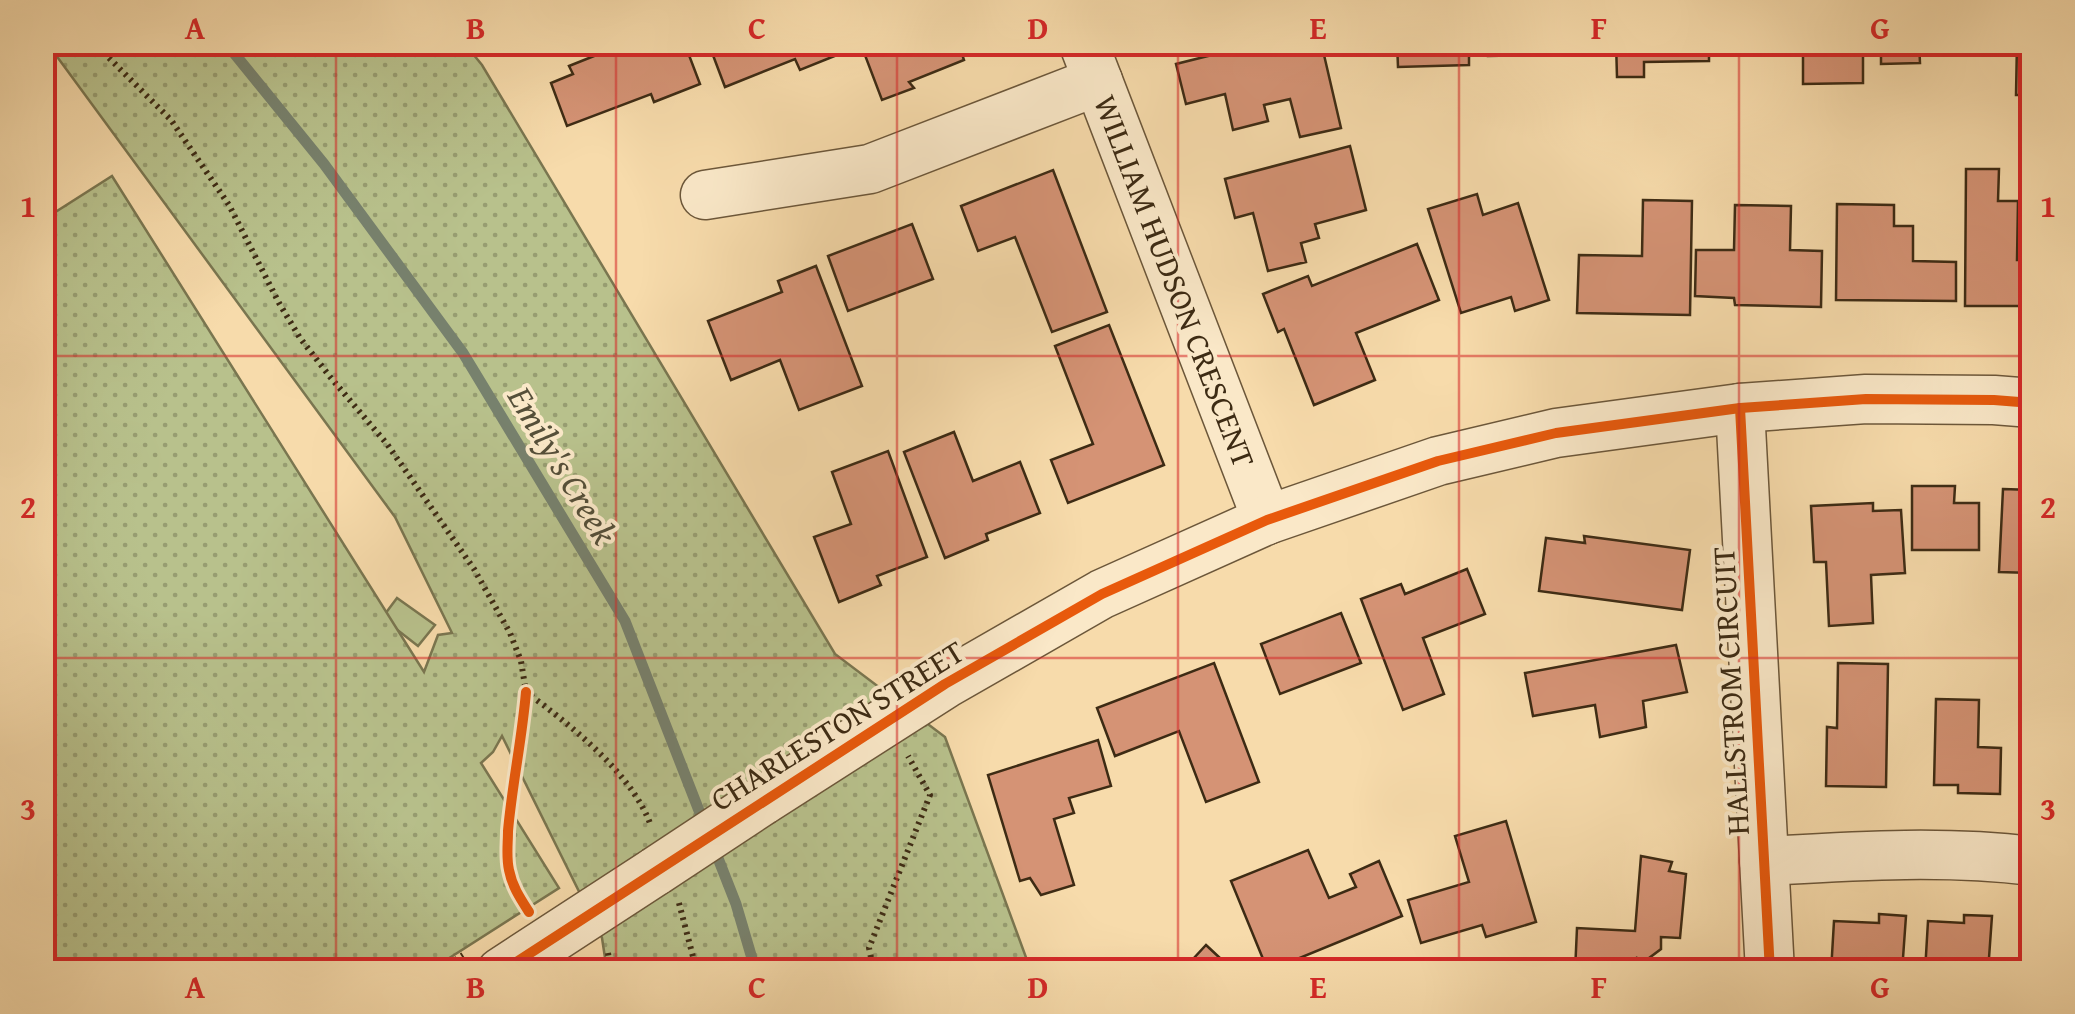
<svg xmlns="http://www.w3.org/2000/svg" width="2075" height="1014" font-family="'Gentium Book Plus',serif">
	<defs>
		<pattern id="park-dots" width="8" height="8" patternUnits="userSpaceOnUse" patternTransform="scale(2.5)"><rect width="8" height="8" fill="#b8c18c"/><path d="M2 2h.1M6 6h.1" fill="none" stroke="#979d71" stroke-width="1.8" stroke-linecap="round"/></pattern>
	</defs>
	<rect width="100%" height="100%" fill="#f7dbab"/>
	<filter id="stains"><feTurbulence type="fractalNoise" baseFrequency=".002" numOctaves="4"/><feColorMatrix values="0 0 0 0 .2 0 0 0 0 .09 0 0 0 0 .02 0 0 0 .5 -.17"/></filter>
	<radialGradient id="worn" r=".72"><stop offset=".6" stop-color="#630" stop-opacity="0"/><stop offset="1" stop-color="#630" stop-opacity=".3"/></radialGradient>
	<path fill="#b8c18c" stroke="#7a7650" stroke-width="2.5" d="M397,598l38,27 -17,21 -36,-28z"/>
	<path fill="url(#park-dots)" stroke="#7a7650" stroke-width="2.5" d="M47,43h417l18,22 353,589 110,83 86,234h-424l-5,-33 -100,-202 -9,16 -12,11 78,125 -130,83 -386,1v-752l69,-44 312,496 14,-37 14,-2 -57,-116z"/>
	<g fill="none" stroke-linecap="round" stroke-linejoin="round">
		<g stroke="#77816d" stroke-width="11">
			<path d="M225,42l99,122 139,189 162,268 80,205"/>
			<path d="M714,848l22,56 20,68"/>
		</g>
	</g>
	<g fill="#d59375" stroke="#3d2b14" stroke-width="2.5">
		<path d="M684,42l16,42 -46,18 -3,-8 -84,32 -16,-43 22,-9 -4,-8 60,-24z"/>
		<path d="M708,42h129l5,11 -42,17 -5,-11 -70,28z"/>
		<path d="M860,42h98l6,18 -55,22 5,6 -32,12z"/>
		<path d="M1264,42h57l20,86 -41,9 -10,-38 -26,6 4,16 -35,9 -8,-36 -39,10 -10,-40z"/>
		<path d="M1397,42h72v23l-71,2z"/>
		<path d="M1488,42h47v13l-47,1z"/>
		<path d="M1616,42h93v19l-65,1v15h-27z"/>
		<path d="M1803,42h60v41l-60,1z"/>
		<path d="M1881,42h38l1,21 -39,1z"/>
		<path d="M2017,42h15v53h-16z"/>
		<path d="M1350,146l16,64 -51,14 4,14 -18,5 5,19 -38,9 -15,-58 -18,5 -10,-39z"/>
		<path d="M1966,169h33l-1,32h20l-1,59h15v46h-67z"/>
		<path d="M1053,170l54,142 -55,20 -37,-95 -37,14 -17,-45z"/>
		<path d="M1477,194l6,21 35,-12 31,97 -34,11 -4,-14 -50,16 -33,-104z"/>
		<path d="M1643,200l49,1 -2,114 -113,-2 2,-58 63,1z"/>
		<path d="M1837,204l57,1v21h19v35l43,1v39l-120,-1z"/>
		<path d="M1735,205l56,1 -1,44 32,1 -1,56 -86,-2 -1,-7 -39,-2 1,-46h38z"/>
		<path d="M912,224l21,55 -85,32 -20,-55z"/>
		<path d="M1417,244l22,56 -83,33 19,47 -61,25 -30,-76 -6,3 -15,-38 45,-18 4,10z"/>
		<path d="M816,266l46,120 -63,24 -19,-50 -49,20 -23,-59 74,-29 -4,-11z"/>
		<path d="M1109,325l55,140 -96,38 -17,-43 42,-16 -38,-98z"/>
		<path d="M954,432l19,49 47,-19 20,51 -54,21 2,6 -43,18 -41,-106z"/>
		<path d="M888,451l39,106 -50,19 4,9 -42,17 -25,-65 37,-13 -19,-52z"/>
		<path d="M1912,486h43l-1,17h25v47h-67z"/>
		<path d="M2003,489l29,1v83l-33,-1z"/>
		<path d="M1873,503v8l28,-1 4,63 -34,2 2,48 -44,3 -3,-64h-12l-3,-56z"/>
		<path d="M1584,536l106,14 -8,60 -143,-19 7,-53 39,5z"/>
		<path d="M1467,569l18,45 -62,24 21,56 -41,16 -42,-111 40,-15 4,10z"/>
		<path d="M1341,613l20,50 -81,31 -19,-50z"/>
		<path d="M1676,645l11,47 -44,9 3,26 -46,10 -5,-32 -62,11 -8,-43z"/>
		<path d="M1214,663l45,119 -53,20 -27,-71 -64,25 -18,-48z"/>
		<path d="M1838,663l50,1 -2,123 -60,-1 1,-59 10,1z"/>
		<path d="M1936,699l43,1 -1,47 23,1 -1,46 -42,-1v-8h-24z"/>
		<path d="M1098,740l13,46 -42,12 5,15 -20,6 20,66 -33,10 -11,-17 -10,3 -32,-106z"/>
		<path d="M1506,821l30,101 -50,15 -4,-12 -61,18 -13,-43 61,-18 -14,-46z"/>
		<path d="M1308,850l21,48 27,-11 -6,-13 29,-13 23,55 -134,55 -37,-90z"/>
		<path d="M1641,856l31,6 -3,9 17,3 -6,64 -19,-1v12l-16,12 -8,-3 -2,14h-60l2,-44 58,3z"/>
		<path d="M1879,914l27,2 -4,56h-71l3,-51 45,2z"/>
		<path d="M1964,915l28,1 -4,56h-63l3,-51 36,2z"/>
		<path d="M1206,945l29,27h-54z"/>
	</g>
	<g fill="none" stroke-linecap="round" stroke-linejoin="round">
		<g stroke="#6c573a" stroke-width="51">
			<g id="minor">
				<path d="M1083,42l184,478"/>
				<path d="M705,195l165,-26 228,-88"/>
				<path d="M1740,408l30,564"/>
				<path d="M762,801l183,-117 157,-90 165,-74 171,-59 118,-28 184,-25 126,-9 128,1 38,3"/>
				<path d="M1764,861c89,-5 180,-11 268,0"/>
				<path d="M501,972l155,-101"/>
			</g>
		</g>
		<g stroke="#3d2b14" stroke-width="6" stroke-dasharray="2.5 5" stroke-linecap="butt">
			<path d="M93,42l78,78 58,85 50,98 21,35 31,40 56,66 87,125 36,64 11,28 5,31c43,32 107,82 125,134"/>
			<path d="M679,903l18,69"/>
			<path d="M608,953l3,19"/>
			<path d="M436,972l27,-17"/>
			<path d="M874,972l-5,-24 61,-153 -22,-39"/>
		</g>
		<use href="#minor" stroke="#fae8c8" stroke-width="48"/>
		<g stroke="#6c573a" stroke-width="51" stroke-linecap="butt">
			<path id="minor-bridge" d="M656,871l106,-70"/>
		</g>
		<use href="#minor-bridge" stroke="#fae8c8" stroke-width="48"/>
		<g stroke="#fae8c8" stroke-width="16">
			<g id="cycleway">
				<path d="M1740,408l30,564"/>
				<path d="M526,692c-4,47 -14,93 -18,139 0,13 -2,26 1,39 3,16 11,28 20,42"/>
				<path d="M501,972l444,-288 157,-90 165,-74 171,-59 118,-28 184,-25 126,-9 128,1 38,3"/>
			</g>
		</g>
		<use href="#cycleway" stroke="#e8590c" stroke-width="10"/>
	</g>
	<path fill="none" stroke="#d62828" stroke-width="2.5" stroke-opacity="0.55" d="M336,42v930M616,42v930M897,42v930M1178,42v930M1459,42v930M1739,42v930M42,356h1990M42,658h1990"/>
	<g text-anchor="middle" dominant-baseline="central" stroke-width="8" stroke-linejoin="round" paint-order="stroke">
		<g font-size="32" fill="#3d2b14" stroke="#fae8c8">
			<text transform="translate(1175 281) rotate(69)">WILLIAM HUDSON CRESCENT</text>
			<text transform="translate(1730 691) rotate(-93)">HALLSTROM CIRCUIT</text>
			<text transform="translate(837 725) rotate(-32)">CHARLESTON STREET</text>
		</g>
		<g font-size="35" font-style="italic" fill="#554f39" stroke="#fae8c8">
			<text transform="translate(563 465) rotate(59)">Emily's Creek</text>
		</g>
	</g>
	<rect width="2075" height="1014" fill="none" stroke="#f7dbab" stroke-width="110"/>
	<rect x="55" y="55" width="1965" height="904" fill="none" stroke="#d62828" stroke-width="4"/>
	<g font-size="32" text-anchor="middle" font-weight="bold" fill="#d62828">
		<text x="195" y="39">A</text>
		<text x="476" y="39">B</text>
		<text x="757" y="39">C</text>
		<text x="1038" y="39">D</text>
		<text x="1318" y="39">E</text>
		<text x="1599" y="39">F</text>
		<text x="1880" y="39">G</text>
		<text x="28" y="217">1</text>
		<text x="2048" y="217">1</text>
		<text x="28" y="518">2</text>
		<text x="2048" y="518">2</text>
		<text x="28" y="820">3</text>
		<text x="2048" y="820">3</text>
		<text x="195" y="998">A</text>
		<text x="476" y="998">B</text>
		<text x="757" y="998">C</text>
		<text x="1038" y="998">D</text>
		<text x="1318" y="998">E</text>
		<text x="1599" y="998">F</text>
		<text x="1880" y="998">G</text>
	</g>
	<rect width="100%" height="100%" filter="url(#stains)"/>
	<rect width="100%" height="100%" fill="url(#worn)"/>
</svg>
